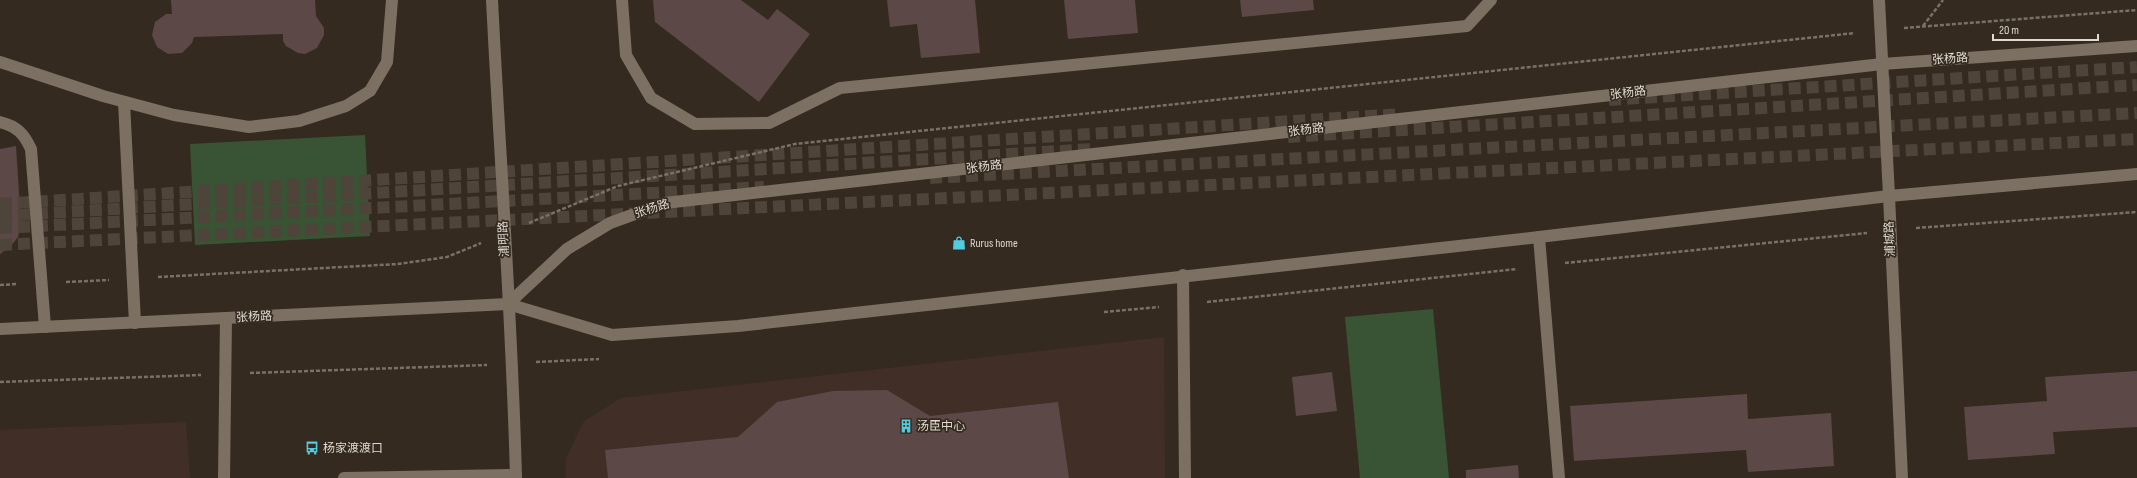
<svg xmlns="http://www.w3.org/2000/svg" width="2137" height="478" font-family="'Sofia Sans Condensed','Noto Sans SC',sans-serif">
	<rect width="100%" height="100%" fill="#342a1f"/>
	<g fill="#412f27">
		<path d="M1164,337l1,141h-599v-20l18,-37 37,-23z"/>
		<path d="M186,422l4,56h-190v-48z"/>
	</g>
	<g fill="#395434">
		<path d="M365,135l5,101 -175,9 -5,-101z"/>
		<path d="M1433,309l16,169h-89l-15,-161z"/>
	</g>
	<g fill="#5b4847">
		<path d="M171,0h144l1,16 8,12v7l-7,13 -12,6 -7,-1 -12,-7 -3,-5v-7l-89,3 -2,6 -10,10 -14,1 -11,-7 -5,-12 3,-13 11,-8h6z"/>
		<path d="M653,0h88l27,20 9,-11 33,25 -51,68 -104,-80z"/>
		<path d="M887,0h88l5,53 -59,5 -4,-34 -27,3z"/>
		<path d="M1064,0h71l3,33 -70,6z"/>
		<path d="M1240,0h73l1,10 -72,7z"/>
		<path d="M16,146l5,78 -3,13 -7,9 -11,8v-105z"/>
		<path d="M2137,371v56l-84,5 2,22 -87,6 -4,-53 83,-6 -2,-24z"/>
		<path d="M1332,372l5,39 -41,5 -4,-39z"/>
		<path d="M887,390l43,26 128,-14 11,76h-461l-3,-28 133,-13 39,-35 56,-11z"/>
		<path d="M1747,394l1,25 83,-6 3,53 -86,6 -2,-22 -172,11 -4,-55z"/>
		<path d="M1518,465l1,13h-53v-8z"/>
	</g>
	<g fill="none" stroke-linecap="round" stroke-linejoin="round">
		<g stroke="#4e443a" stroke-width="12" stroke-dasharray="12 6" stroke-linecap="butt">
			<path d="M1609,100l528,-33"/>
			<path d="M1288,137l849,-52"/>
			<path d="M930,178l1207,-65"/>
			<path d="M0,204l1401,-90"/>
			<path d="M0,216l1092,-67"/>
			<path d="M0,228l764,-41"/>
			<path d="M0,245l2137,-106"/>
		</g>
		<g stroke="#797167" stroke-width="2.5" stroke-dasharray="4 2" stroke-linecap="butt">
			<path d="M1923,26l20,-26"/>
			<path d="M1904,28l233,-18"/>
			<path d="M529,223l89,-37 177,-42 1060,-111"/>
			<path d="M1916,228l221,-16"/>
			<path d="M1565,263l302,-30"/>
			<path d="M158,277l240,-13 49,-7 34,-14"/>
			<path d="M66,282l43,-2"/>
			<path d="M0,285l17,-1"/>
			<path d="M1207,302l310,-33"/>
			<path d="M1104,312l55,-5"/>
			<path d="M536,362l63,-3"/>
			<path d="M250,373l237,-8"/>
			<path d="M0,382l201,-7"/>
		</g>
		<g stroke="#7c7063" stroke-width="12">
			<path d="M622,0l4,55 25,43 44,26 74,-1 71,-35 627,-62 24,-26"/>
			<path d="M0,62l103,34 71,19 75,12 50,-6 47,-15 24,-15 17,-29 5,-62"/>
			<path d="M124,102l11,221"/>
			<path d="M0,122c17,4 24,12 31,27l14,178"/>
			<path d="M1539,237l20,241"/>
			<path d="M1183,275l2,203"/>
			<path d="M224,478l2,-160"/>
			<path d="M344,478l172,-3"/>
		</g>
		<g stroke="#7c7063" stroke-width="12">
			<path d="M1889,196l13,282"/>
			<path d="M0,329l508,-25"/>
		</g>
		<path stroke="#7c7063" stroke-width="12" d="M1879,0l10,196"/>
		<g stroke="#7c7063" stroke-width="12">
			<path d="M492,0c8,159 20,319 24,478"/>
			<path d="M508,304l59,-55 43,-26 55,-20 1217,-139 255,-18"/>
			<path d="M508,304l104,31 126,-9 801,-89 350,-41 248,-22"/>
		</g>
	</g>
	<defs>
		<g id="shop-bare" transform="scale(1.08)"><path d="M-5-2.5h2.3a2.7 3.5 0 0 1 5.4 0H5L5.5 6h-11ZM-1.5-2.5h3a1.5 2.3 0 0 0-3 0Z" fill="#54cadd" stroke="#342a1f" stroke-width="2.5" paint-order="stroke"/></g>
		<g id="building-bare" transform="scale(1.08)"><path d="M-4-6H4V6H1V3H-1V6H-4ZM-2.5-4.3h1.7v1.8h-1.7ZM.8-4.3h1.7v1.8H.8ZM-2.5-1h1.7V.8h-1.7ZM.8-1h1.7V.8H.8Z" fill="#54cadd" stroke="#342a1f" stroke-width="2.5" paint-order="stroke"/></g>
		<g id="bus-bare" transform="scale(1.08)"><path d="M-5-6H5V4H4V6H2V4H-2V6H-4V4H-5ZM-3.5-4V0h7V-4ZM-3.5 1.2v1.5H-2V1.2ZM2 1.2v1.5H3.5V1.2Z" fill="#54cadd" stroke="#342a1f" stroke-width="2.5" paint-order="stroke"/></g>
	</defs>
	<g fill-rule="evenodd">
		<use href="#shop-bare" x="959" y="243"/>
		<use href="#building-bare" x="906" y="426"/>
		<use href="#bus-bare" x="312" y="448"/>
	</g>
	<g text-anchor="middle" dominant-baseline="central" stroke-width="3.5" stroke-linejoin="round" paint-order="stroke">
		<g font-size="12" fill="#dfd9d1" stroke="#342a1f">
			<text transform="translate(1950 59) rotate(-4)">张杨路</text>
			<text transform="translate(1628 93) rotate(-7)">张杨路</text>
			<text transform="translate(1306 130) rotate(-7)">张杨路</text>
			<text transform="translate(984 167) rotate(-7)">张杨路</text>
			<text transform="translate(652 209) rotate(-17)">张杨路</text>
			<text transform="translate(504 239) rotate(-93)">浦明路</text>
			<text transform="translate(1890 239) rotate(-92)">浦城路</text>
			<text transform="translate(254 317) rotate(-3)">张杨路</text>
		</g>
		<g font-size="12" fill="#dfd9d1" stroke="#342a1f" text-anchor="start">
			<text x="970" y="243">Rurus home</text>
			<text x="917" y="426">汤臣中心</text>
			<text x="323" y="448">杨家渡渡口</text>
		</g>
	</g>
	<path d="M1993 34v6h105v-6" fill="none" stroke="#dfd9d1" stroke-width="2"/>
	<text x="1999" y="34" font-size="12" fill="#dfd9d1" stroke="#342a1f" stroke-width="3" paint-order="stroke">20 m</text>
</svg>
